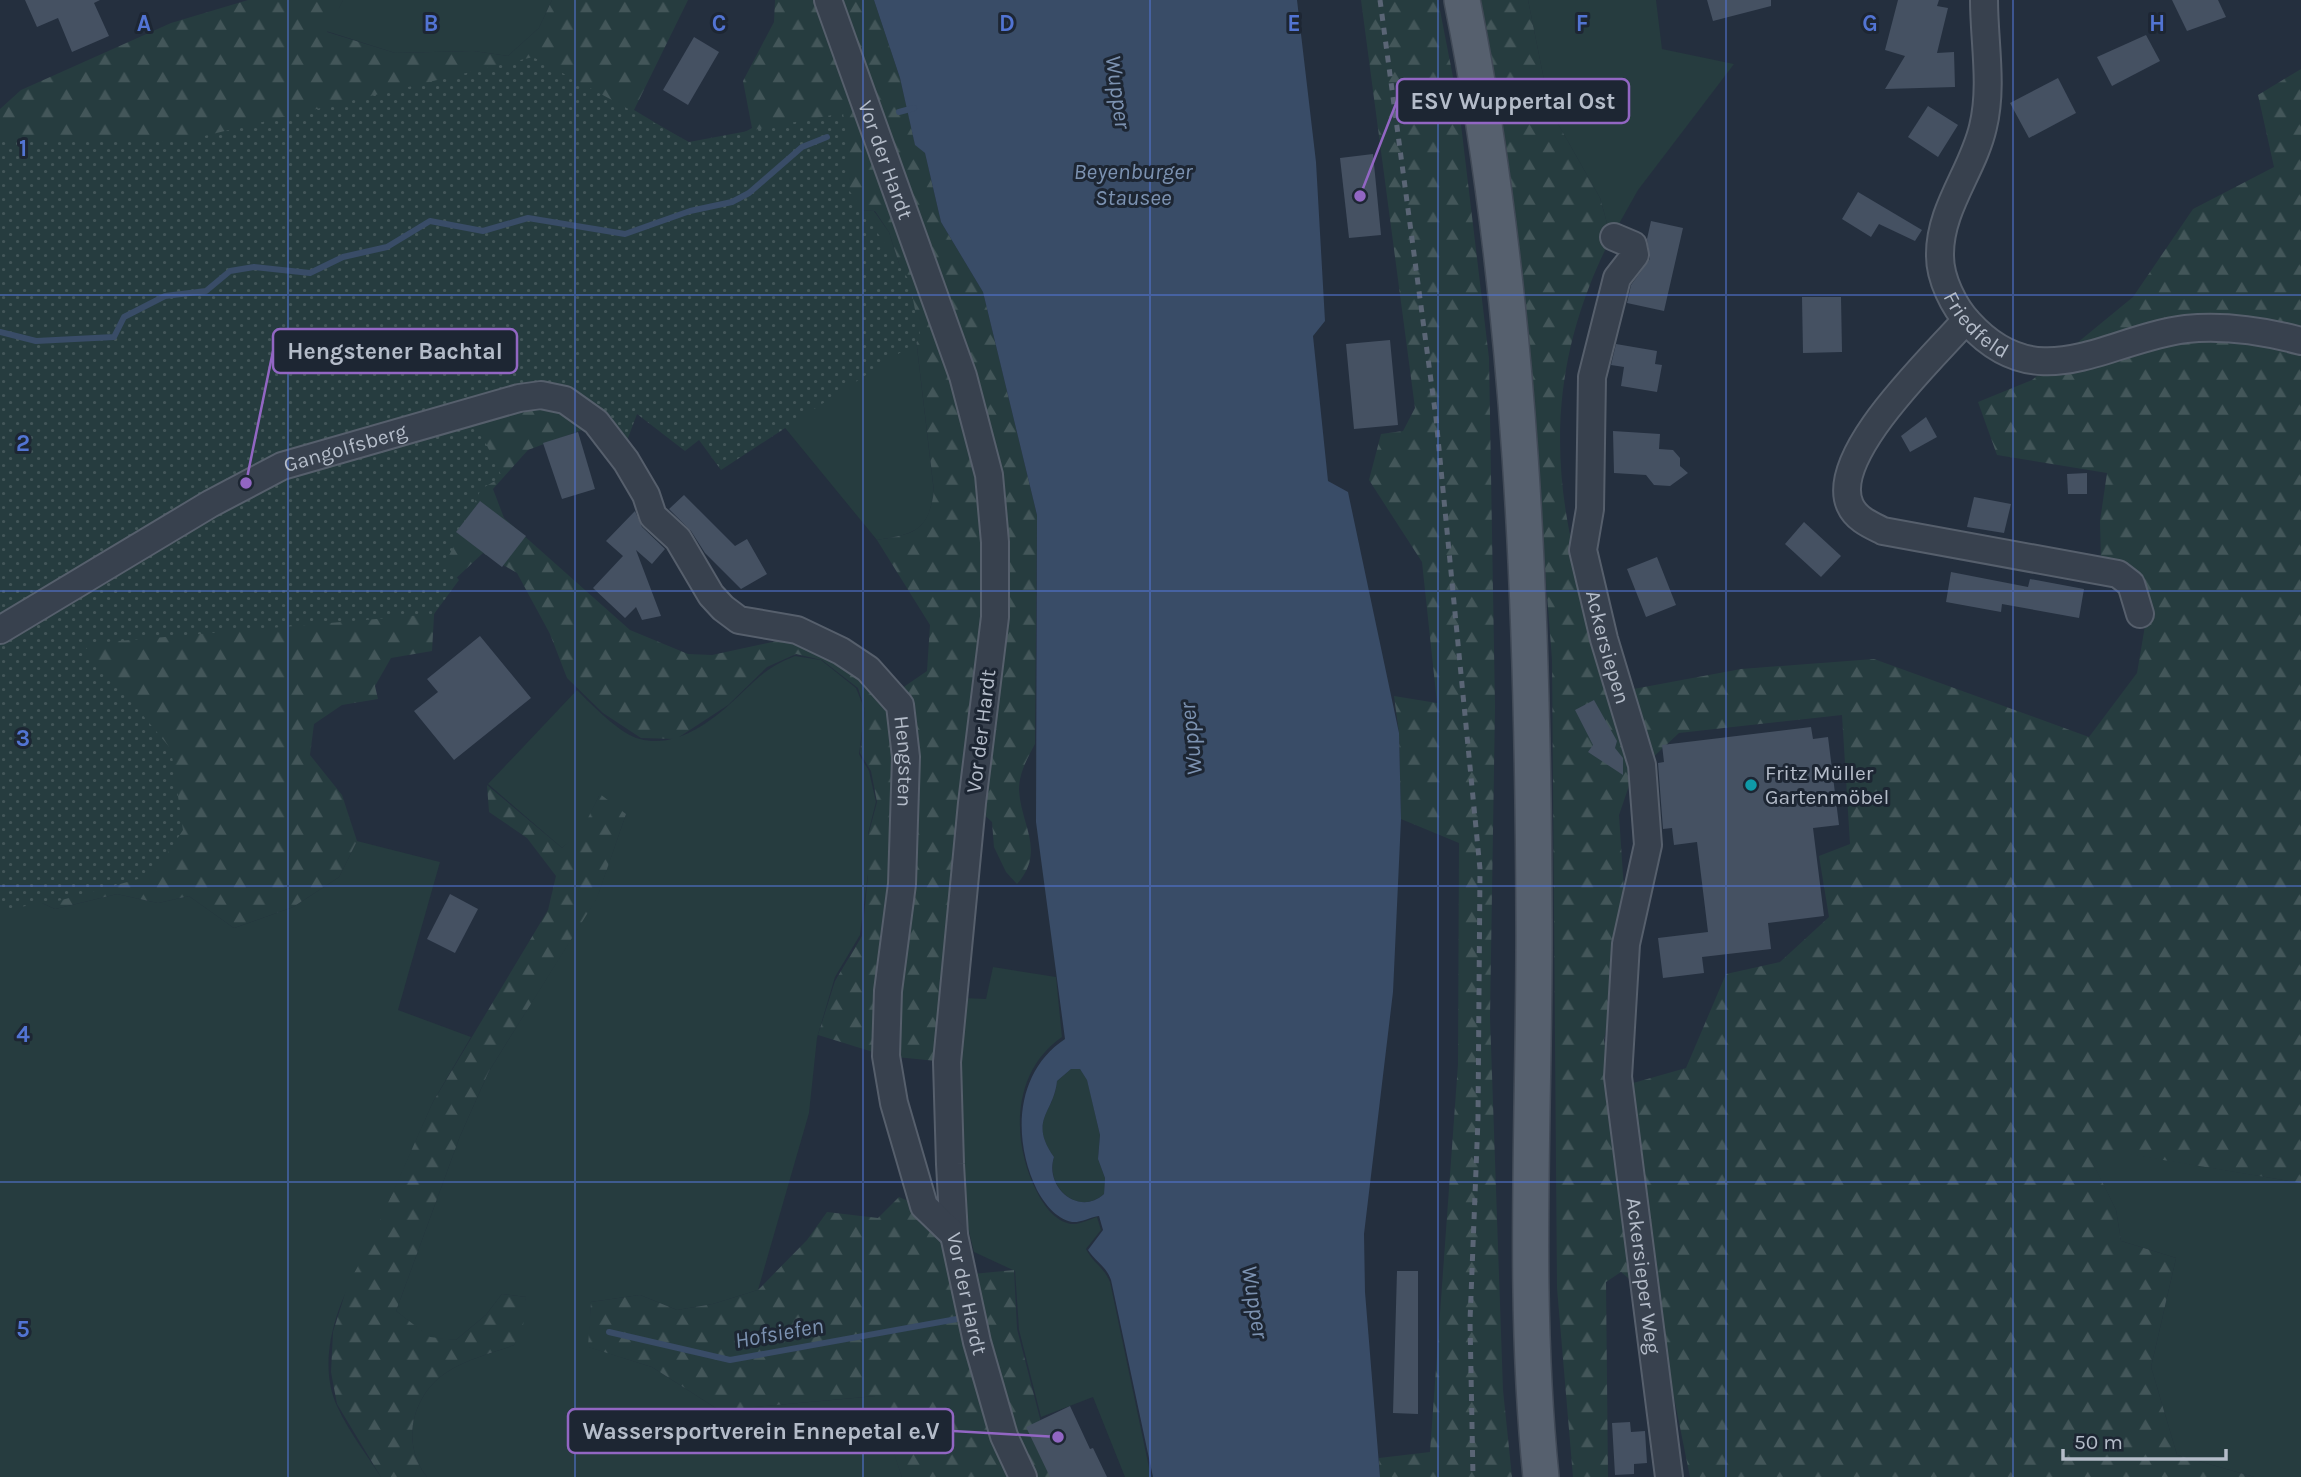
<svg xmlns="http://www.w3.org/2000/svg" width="2301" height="1477" font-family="Karla,sans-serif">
	<defs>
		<pattern id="forest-firs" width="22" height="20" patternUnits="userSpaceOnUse" patternTransform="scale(1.75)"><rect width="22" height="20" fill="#263c3f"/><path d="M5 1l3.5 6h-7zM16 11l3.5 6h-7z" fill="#435659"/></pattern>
		<pattern id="park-dots" width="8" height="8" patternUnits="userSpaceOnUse" patternTransform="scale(1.75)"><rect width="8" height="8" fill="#263c3f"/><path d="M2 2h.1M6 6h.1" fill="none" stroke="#435659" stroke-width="1.8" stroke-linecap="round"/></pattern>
	</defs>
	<rect width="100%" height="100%" fill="#242f3e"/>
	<g fill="#263c3f">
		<path d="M343,0h209l-13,28 -31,28 -35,-5 -78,2 -69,-22z"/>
		<path d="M1528,0h128l6,49 72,15 -96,126 -27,48 -11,-40 -50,-88z"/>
		<path d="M840,208l34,3 15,21 23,72 22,188c-6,40 -20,42 -57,48l-141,-172 -100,38z"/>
		<path d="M795,656l26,4 35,28 9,22 -6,44 10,17 7,31 -8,32v40l-8,61 -25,42 -18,61 -8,75 -51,177 -45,14 -36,6 -37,-15 -49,7 -2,45 63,20 67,43 157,-14 26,81h-475c-27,-33 -15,-83 20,-105 19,-13 46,-19 67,-27l12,-48 -24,-3 -16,21 -30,25 -26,-2 -34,-27 64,-175 29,-65 108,-174 29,-83 -27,-18 -17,36 -20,16 -74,-64 89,-94c14,14 44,45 63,49 34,9 67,-14 91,-36 24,-22 33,-35 64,-47z"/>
		<path d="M357,841l83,21 -42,148 73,27 -38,65 -69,157c-26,40 -49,103 -26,149 11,24 29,47 43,69h-381v-594l55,26 62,-15 41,9 31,-7 45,32 59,-21 46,-30z"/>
		<path d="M993,967l63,10 6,60c-51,35 -51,105 -25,155 7,14 18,29 34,32 8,1 19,-5 26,-7l4,13 -15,19c7,14 18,18 24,33l41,195h-26l-32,-80 -52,20 -22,-87 -4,-59 -41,-19c-22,-81 -18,-171 -10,-254l22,1z"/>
		<path d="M1071,1069h9l7,10 13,56 -2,24 7,19 -1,16c-26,23 -59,-7 -50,-37 -26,-38 0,-43 3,-76z"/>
		<path d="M2084,1146l217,37v294h-47l-77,-22 -26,-88 25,-109 -55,-17 -5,-31z"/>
	</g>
	<g fill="url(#forest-firs)" fill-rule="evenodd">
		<path d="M248,0h95l-16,32 68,21 78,-2 35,5 31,-28 13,-28h136l-54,110 72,43 46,-25 -9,-47 31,-59 1,-22h99l26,78 15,66 10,9 16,69 42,70 54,223 -2,229c-8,15 -16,29 -16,46 2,36 27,61 -2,94l-11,-12 -12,-25 -2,-25 -19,-18 -26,258 -61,-6 -68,-21 17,-54 27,-45 6,-60v-40l9,-34 -6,-31 -11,-18 5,-43 -7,-22 -36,-28 -26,-6 -29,13 -39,38 -52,34 -35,-1 -38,-25 -36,-35 -17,-44 -33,-61 -34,-20 -48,45 -3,53 -41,7 -16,28 3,13 -36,6 -28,19 -4,31 32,40 15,46 -18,36 -46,30 -59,21 -45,-32 -31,7 -41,-9 -62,15 -55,-26v-774l21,-19 150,-67zM840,208l35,3 14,21 23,72 22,187c-6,41 -20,43 -57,49l53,85 -3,46 -35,24 -67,-44 -39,-12 -74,16 -24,-1 -58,-24 -126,-112 -11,-29 35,-39 59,-22 -71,-67z"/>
		<path d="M1361,0h77l21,108 30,250 6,349 -5,310 13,373 9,87h-132l-1,-19 51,-6 28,-388 1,-221 -58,-24 -2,-86 -5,-37 43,7 -15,-141 -53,-82 12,-46 22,-3 12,-23z"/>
		<path d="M1481,0h47l22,110 50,88 11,40c-53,104 -64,205 -36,319 9,40 37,93 53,133l113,-21 133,-10 215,78 48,-64 11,-65 -47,-47 -1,-40 7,-48 -110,-18 -19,-53 54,-22 101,-83 60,-88 81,-42 -16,-72 43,-26v1114l-216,-36 31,63 5,31 55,17 -25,109 26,88 77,22h-564l-29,-144 -20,-44 -20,-17 -15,10 2,195h-35l-16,-189 -5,-629 -29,-370zM1842,715l8,129 -31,12 10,61 -49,45 -54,12 -40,94 -74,21 -8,-49 22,-119 -7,-106 13,-38 47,-44z"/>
		<path d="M487,785l75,63 20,-18 18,-36 26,20 -29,84 -108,173 -29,65 -64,175 34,26 26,3 30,-25 16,-21 24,3 -3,29 -9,19c-21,8 -48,14 -67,27 -35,22 -47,72 -20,105h-46l-44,-73 -6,-32 2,-40 15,-48 18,-32 67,-150 115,-192 8,-34 -29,-38 -38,-26z"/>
		<path d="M899,1197l32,14 31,64 52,-5 3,59 38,148h-153l-27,-81 -156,14 -67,-43 -64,-20 3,-45 49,-7 37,15 36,-6 45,-14 49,-50 20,-28 51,6z"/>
	</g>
	<path fill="url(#park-dots)" d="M533,57l156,85 154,-29 6,39 -4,32 64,96 12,59 -200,131 -22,-30 -14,11 -48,-37 -12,32 -69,-55 -88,15 34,71 -21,12 -36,75 14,16 -25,34 -351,30 88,105 12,81 -30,45 -95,26 -58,9v-771l179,3z"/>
	<path fill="#394c67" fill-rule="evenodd" d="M874,0h423l19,162 9,159 -12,15 15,145 20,11 51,241 2,86 -8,173 -29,242 1,58 15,185h-227l-42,-197c-5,-14 -15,-18 -23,-30l15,-20 -4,-14c-8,1 -19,7 -27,6 -16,-3 -28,-19 -35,-32 -25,-51 -22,-118 28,-151l-29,-217 1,-307 -54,-223 -42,-70 -16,-69 -10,-8 -15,-67zM1071,1069h9l7,11 13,55 -2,24 7,19 -1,16c-25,23 -60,-7 -50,-37 -26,-37 0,-44 3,-76z"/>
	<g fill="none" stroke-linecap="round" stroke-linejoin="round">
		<g stroke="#394c67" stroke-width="6">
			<path d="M899,112l15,-4"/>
			<path d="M0,332l36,9 78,-4 10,-20 41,-21 41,-5 24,-20 24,-4 56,6 33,-16 44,-10 43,-26 53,10 45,-13 97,16 65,-23 42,-9 17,-9 53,-46 25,-10"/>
			<path d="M609,1332l121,28 227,-41"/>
		</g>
	</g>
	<g fill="#455162">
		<path d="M25,0h75l-6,3 15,33 -37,16 -14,-34 -21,9z"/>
		<path d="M1707,0h64v6l-58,15z"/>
		<path d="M1898,0h41l-2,6 11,2 -11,45 17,-1 1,35 -70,2 20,-33 -20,-6z"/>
		<path d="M2172,0h46l8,17 -39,14z"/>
		<path d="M2146,35l14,26 -48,25 -15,-29z"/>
		<path d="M694,37l25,15 -31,53 -25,-15z"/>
		<path d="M2058,78l18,35 -47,25 -19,-35z"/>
		<path d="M1928,106l30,19 -20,32 -30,-20z"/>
		<path d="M1373,154l8,81 -32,3 -9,-80z"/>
		<path d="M1858,192l64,38 -7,11 -36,-17 -8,13 -29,-18z"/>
		<path d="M1651,221l32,7 -19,83 -37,-8 4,-18 19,-26 -3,-20z"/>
		<path d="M1802,297h39l1,55 -39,1z"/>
		<path d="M1390,340l8,85 -44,4 -8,-85z"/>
		<path d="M1616,344l41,7 -2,13 7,1 -5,27 -36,-6 3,-19 -13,-2z"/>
		<path d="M1926,417l11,20 -27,15 -9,-16z"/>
		<path d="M1613,431l47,3 -1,15 14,1 7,8v8l8,7 -18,13 -16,-1 -8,-10 -32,-2z"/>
		<path d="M578,432l17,57 -33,10 -19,-56z"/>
		<path d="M2087,473v21h-19l-1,-20z"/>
		<path d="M684,495l51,51 12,-7 20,35 -26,15 -36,-36 -14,-22 -22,-22z"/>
		<path d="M1974,497l37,7 -7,29 -37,-6z"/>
		<path d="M480,501l46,35 -24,31 -46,-35z"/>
		<path d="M635,511l7,16 23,22 -13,15 -16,-14 25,66 -19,4 -6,-13 -11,11 -32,-30 30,-32 -17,-15z"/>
		<path d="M1804,522l37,34 -20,21 -36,-33z"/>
		<path d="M1657,557l19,48 -30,12 -19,-48z"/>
		<path d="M1951,572l77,15 2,-8 54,10 -5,29 -77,-14 -1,8 -55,-10z"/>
		<path d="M480,636l51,62 -77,62 -40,-49 24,-19 -11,-13z"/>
		<path d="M1594,700l23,41 -2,7 8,10v17l-35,-23 5,-7 -18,-35z"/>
		<path d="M1811,727l2,12 15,-2 11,88 -26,3 11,88 -56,7 3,26 -69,8 2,16 -41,5 -5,-40 50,-6 -11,-90 -23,3 -2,-17 -9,1 -5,-66 6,-1 -2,-17z"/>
		<path d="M450,894l28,15 -23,44 -28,-14z"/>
		<path d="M1397,1271h21v143l-25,-1z"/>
		<path d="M1070,1406l20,43 3,-1 14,29h-57l-24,-50z"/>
		<path d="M1630,1422l1,10 14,-1 2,32 -13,1v10l-19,1 -3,-52z"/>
	</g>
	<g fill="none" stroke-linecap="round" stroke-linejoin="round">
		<g stroke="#565f6c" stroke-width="30">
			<g id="minor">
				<path id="s1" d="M828,0l135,376 26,99 6,67v75l-23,186 -25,259 3,102 4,71 23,107 27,94 19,41"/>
				<path id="s2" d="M1984,0c0,41 9,86 -1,127 -10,44 -44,82 -43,129 0,23 14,51 29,67 70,77 137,16 217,6 38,-4 78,2 115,12"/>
				<path id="s3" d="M1614,237l19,8 2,10 -18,23 -25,99 -2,132 -7,41 21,89 38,126 6,80 -22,99 -8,133 51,400"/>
				<path d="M1966,320c-31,36 -138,135 -116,185 6,14 21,20 33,26l235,43 13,10 9,30"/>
				<path id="s4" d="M0,630l210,-126 72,-38 237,-68 22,-3 24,5 31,22 30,39 20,34 7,21 25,23 33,56 12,13 16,12 58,10 44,21 27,18 32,36 6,52 -4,127 -14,107 -2,65 8,47 30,103 30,29"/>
			</g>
		</g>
		<g stroke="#414a57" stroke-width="38">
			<path id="major" d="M1462,0c60,302 71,612 72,919 1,185 -12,373 7,558"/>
		</g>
		<use href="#minor" stroke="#38414e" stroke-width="26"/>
		<use href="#major" stroke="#56606e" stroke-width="35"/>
		<path stroke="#5a6575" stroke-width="5" stroke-dasharray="7 7" stroke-linecap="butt" d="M1380,0l56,418 44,451 -2,250 -8,202 3,156"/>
	</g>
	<path fill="none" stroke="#5274d3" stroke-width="2" stroke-opacity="0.55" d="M288,0v1477M575,0v1477M863,0v1477M1150,0v1477M1438,0v1477M1726,0v1477M2013,0v1477M0,295h2301M0,591h2301M0,886h2301M0,1182h2301"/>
	<circle fill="#0f9aa8" stroke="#1d2633" stroke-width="2.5" cx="1751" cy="785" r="7"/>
	<g text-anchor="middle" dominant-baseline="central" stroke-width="6" stroke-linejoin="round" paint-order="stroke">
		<g font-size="21" fill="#b4bcc9" stroke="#1d2633">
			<text stroke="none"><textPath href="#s1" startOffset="170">Vor der Hardt</textPath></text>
			<text stroke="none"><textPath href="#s2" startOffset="345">Friedfeld</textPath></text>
			<text stroke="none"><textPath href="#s4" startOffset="392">Gangolfsberg</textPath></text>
			<text stroke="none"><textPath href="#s3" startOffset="436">Ackersiepen</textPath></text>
			<text transform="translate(981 731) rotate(-83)">Vor der Hardt</text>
			<text stroke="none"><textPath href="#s4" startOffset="1150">Hengsten</textPath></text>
			<text stroke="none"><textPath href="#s3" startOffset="1074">Ackersieper Weg</textPath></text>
			<text stroke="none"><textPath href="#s1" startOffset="1325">Vor der Hardt</textPath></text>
		</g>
		<g font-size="21" fill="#b4bcc9" stroke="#1d2633" text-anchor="start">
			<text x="1765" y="773">Fritz Müller<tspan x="1765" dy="24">Gartenmöbel</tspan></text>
		</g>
		<g font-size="23" font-style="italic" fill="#7c92b1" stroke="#1d2633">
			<text transform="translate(1118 92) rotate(82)">Wupper</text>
			<text x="1133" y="171">Beyenburger<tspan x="1133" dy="26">Stausee</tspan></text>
			<text transform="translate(1191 739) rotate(-96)">Wupper</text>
			<text transform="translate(1255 1302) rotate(81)">Wupper</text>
			<text transform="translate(779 1333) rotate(-10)">Hofsiefen</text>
		</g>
	</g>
	<g font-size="23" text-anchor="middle" font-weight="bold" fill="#5274d3" stroke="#1d2633" stroke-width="6" stroke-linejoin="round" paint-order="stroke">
		<text x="144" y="31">A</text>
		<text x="431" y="31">B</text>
		<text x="719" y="31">C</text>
		<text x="1007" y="31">D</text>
		<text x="1294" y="31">E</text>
		<text x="1582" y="31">F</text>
		<text x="1870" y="31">G</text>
		<text x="2157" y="31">H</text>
		<text x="23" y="156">1</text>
		<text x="23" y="451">2</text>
		<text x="23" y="746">3</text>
		<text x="23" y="1042">4</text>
		<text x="23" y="1337">5</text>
	</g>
	<path fill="none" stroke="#9266c3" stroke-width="2.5" d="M1360 196L1397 101M246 483L273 351M1058 1437L953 1431"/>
	<g fill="#9266c3" stroke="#1d2633" stroke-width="2.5">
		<circle cx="1360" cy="196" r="7"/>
		<circle cx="246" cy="483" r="7"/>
		<circle cx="1058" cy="1437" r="7"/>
	</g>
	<g fill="#1d2633" stroke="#9266c3" stroke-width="2.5">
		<rect x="1397" y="79" width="232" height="44" rx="7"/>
		<rect x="273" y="329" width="244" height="44" rx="7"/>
		<rect x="568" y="1409" width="385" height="44" rx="7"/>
	</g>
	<g font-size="23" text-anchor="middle" font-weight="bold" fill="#b4bcc9">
		<text x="1513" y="109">ESV Wuppertal Ost</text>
		<text x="395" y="359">Hengstener Bachtal</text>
		<text x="761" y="1439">Wassersportverein Ennepetal e.V</text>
	</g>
	<path d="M2063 1449v10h163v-10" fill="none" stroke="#b4bcc9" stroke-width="3.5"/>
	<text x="2074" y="1449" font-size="21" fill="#b4bcc9" stroke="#1d2633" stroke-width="5" paint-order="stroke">50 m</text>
</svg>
